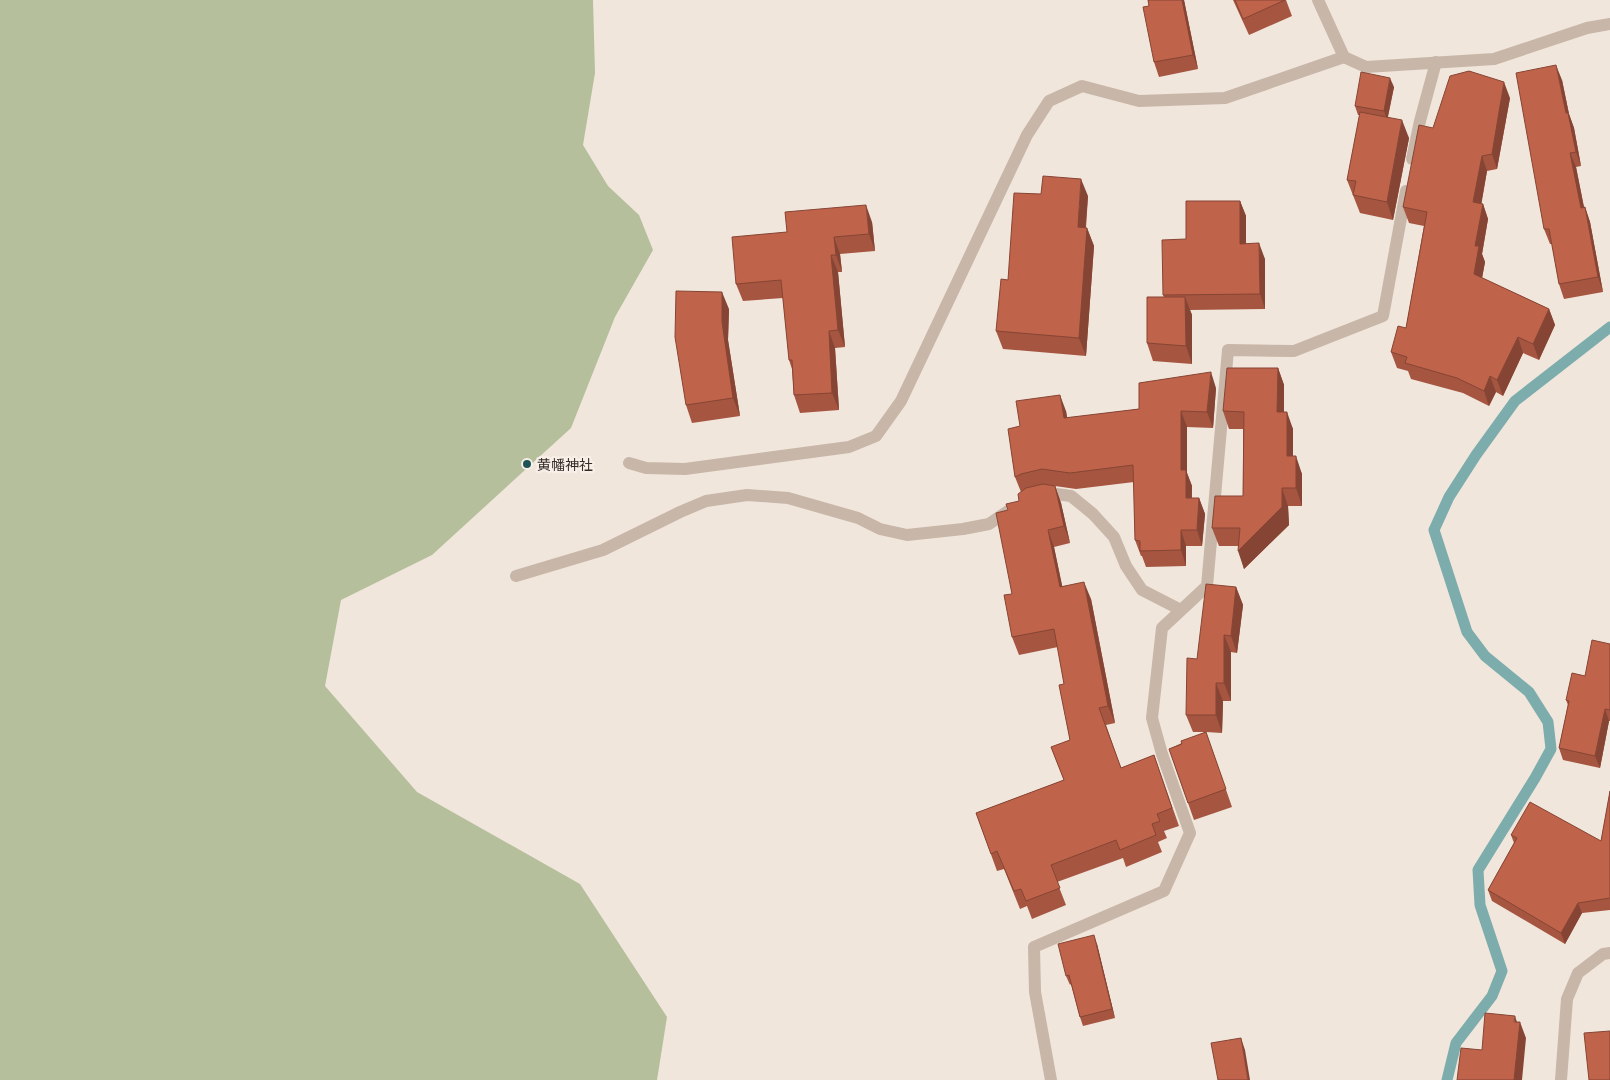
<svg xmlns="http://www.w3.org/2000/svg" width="1610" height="1080" font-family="'Titillium Web','Noto Sans JP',sans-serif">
	<rect width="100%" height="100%" fill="#f1e6dc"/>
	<path fill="#b5bf9c" d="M0,0h593l2,73 -12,72 25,41 31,29 14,35 -38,67 -44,111 -139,127 -91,45 -16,86 92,106 163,92 87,133 -10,63h-657z"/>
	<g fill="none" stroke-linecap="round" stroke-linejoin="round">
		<path stroke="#7cacac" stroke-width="11" d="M1447,1080l9,-37 36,-47 10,-25 -22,-66 -2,-35 57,-92 16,-29 -3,-27 -19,-30 -44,-36 -18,-24 -33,-102 15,-33 27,-42 39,-54 95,-74"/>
		<g stroke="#c8b6a8" stroke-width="12">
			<path d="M1043,495l6,-2 22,3 22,18 21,23 12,29 16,24 39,20"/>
			<path d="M516,576l87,-26 77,-38 26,-11 41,-6 41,3 70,20 22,11 27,6 56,-6 26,-5 22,-15"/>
		</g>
		<g stroke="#c8b6a8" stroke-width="12">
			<path d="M1318,0l26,57 22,10 128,-8 93,-31 23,-4"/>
			<path d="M1412,159l8,-38 16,-59"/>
			<path d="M629,463l17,5 39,1 164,-22 27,-11 25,-35 126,-266 22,-34 33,-15 57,15 86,-3 119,-41"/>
			<path d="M1051,1080l-16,-88 -1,-45 130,-56 26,-58 -28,-79 -10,-36 10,-90 45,-42 21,-236 66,1 89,-35 23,-125"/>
			<path d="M1561,1080l6,-81 11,-26 25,-19 7,-1"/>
		</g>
	</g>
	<g fill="#a55540">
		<path d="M1148,0h36l14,69 -39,8 -5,-15 -5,-56z"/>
		<path d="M1233,0h53l6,16 -43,19z"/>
		<path d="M1562,80l7,34 5,14 7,38 -5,1 8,40h1l5,15 13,70 -39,7 -5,-15 -7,-40h-2l-6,-15z"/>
		<path d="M1394,87l-6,30 21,21 -16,82 -33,-7 -13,-33 13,-65h-2l-3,-9z"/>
		<path d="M1510,98l-13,71 -10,2 -6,33h2l5,15 -6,35 3,8 -3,16 67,31 6,16 -16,35 -16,-7 -20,43 -7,-4 -7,14 -26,-13 -52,-14 -3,-8 -11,-3 -6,-16 15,-24 18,-102 -15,-3 -6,-16 30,-79z"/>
		<path d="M1088,196l-2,32h1l7,18 -8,110 -83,-7 -7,-18z"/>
		<path d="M1240,201l6,15v28l19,15v50l-75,1 2,5v49l-39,-3 -6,-18 17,-46 -1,-2 23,-56z"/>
		<path d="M872,222l3,29 -35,3 2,18h-4l7,75 -10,1 4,62 -39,3 -6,-18 -2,-26 -3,-9 -6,-62 -40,3 -7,-17 51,-52z"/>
		<path d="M729,309l-1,31 12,76 -48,7 -6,-18z"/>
		<path d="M1278,368l6,17v27l9,17v27l9,18v32h-14l1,19 -45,44 -6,-23h-19l-7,-18 31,-32v-67h-14l-6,-18z"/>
		<path d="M1216,388l-3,40 -26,-1v46l5,13v12h7l6,16 -3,32h-16v20l-40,1 -4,-11h-1l-6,-16 -1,-58 -58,7 -21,-3 6,17 9,40 -16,4 8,39 29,13 24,124 -9,2 15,43 33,-13 25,71 -15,5 3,7 -9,4 4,10 -36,15 -3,-9 -66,24 9,23 -34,14 -5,-13 -7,3 -16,-40 -7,2 -21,-58 88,-33 -13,-33 19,-7 -6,-56 -6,-37 -39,8 -7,-18v-43l-4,-84 11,-9 2,-9 -6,-15 5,-51 46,-15 1,7 72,-9z"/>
		<path d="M1236,587l7,18 -6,48 -6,-1v49h-8l-1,32 -16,-1 26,75 -38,13 -25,-71 36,-17h-12l-7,-17 11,-56z"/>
		<path d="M1610,644v77h-1l-9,47 -37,-8 -4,-12 9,-43 -2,-5z"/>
		<path d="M1610,791v119l-28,3 -17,31 -73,-43 -4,-11 26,-47 -3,-8 90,6z"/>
		<path d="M1097,944l18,74 -32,8 -3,-9 -9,-33 -1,1 -4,-9z"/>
	</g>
	<g fill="#864534">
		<path d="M1182,0h2l14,69 -5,-14z"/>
		<path d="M1556,65l6,15 7,34 5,14 7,38 -5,-14 -10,-39z"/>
		<path d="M1390,78l4,9 -7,33 -3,-9z"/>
		<path d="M1504,82l6,16 -13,71 -5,-15z"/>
		<path d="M1402,120l7,18 -16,82 -6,-18z"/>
		<path d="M1570,153l6,14 11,56 -6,-15z"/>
		<path d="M1482,156l5,15 -8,47 -6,-16z"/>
		<path d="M1081,179l7,17 -4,49 -6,-18z"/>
		<path d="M1240,201l6,15v43l-6,-15z"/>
		<path d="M1483,204l5,15 -6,35 3,8 -5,27 -6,-15 1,-28z"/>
		<path d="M866,205l6,17 3,29 -6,-17z"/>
		<path d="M1585,207l5,15 13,70 -5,-15z"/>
		<path d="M1087,228l7,18 -8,110 -7,-18z"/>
		<path d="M834,237l6,17 2,18 -6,-17z"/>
		<path d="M1259,243l6,16v50l-5,-15z"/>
		<path d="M831,255l7,17 7,75 -7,-17z"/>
		<path d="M722,292l7,17 -1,31 12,76 -7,-18 -11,-76z"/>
		<path d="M1185,297l7,18v49l-6,-18z"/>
		<path d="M1549,309l6,16 -16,35 -6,-16z"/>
		<path d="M829,331l6,17 4,62 -7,-17z"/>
		<path d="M1518,337l5,16 -20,43 -6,-16z"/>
		<path d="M1278,368l6,17v44l-7,-17z"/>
		<path d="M1211,372l5,16 -3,40 -6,-16z"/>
		<path d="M1490,376l6,16 -7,14 -5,-15z"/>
		<path d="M1060,395l6,16 4,23 -6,-16z"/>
		<path d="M1181,411l6,16v46l5,13 -1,28 -5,-16 -5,-28z"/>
		<path d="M1287,412l6,17v45l-6,-18z"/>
		<path d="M1296,456l6,18v32l-6,-18z"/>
		<path d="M1055,486l6,17 9,40 -6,-17z"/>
		<path d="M1282,488l6,18 1,19 -45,44 -6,-18z"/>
		<path d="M1199,498l6,16 -3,32 -5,-16z"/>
		<path d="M1048,530l6,17 12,57 -6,-17z"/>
		<path d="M1181,530l5,16v20l-5,-16z"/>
		<path d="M1084,582l7,17 24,124 -7,-17z"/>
		<path d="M1236,587l7,18 -6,48 -6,-17z"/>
		<path d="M1224,635l7,17v49l-7,-18z"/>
		<path d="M1216,683l7,18 -1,32 -6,-18z"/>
		<path d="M1605,709l4,12 -9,47 -5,-12z"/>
		<path d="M1578,903l4,10 -17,31 -4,-11z"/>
		<path d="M1094,935l3,9 18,74 -3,-9z"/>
		<path d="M1515,1016l4,12 1,-6 6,16 -4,42h-8z"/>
		<path d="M1241,1038l4,12 5,30h-2z"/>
	</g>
	<g fill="#c0634b" stroke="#864534">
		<path d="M1148,0h34l11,55 -39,7 -11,-55 6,-1z"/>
		<path d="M1235,0h50l-42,19z"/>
		<path d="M1556,65l10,48h2l8,39 -6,1 11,55 4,-1 13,70 -39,7 -10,-55h-5l-28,-156z"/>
		<path d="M1469,71l35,11 -12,72 -10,2 -9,46 10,2 -8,42h4l-5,28 75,35 -16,35 -15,-7 -21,43 -7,-4 -6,15 -27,-13 -52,-15 2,-6 -16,-5 7,-26 8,2 21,-116 -24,-5 16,-82 14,3 17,-52z"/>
		<path d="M1361,72l29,6 -6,33 -29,-5z"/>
		<path d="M1360,112l42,8 -15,82 -34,-7 3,-14 -9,-1z"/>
		<path d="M1043,176l38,3 -3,48 9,1 -8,110 -83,-7 5,-52 7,1 6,-87 27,1z"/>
		<path d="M1186,201h54v43l19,-1 1,51 -97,1 -1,-55 24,-1z"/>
		<path d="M866,205l3,29 -35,3 2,18h-5l7,75 -9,1 3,62 -38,2 -2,-35h-3l-8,-80 -45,4 -4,-47 55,-5 -2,-20z"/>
		<path d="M676,291l46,1v30l11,76 -47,7 -11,-68z"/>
		<path d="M1147,297h38l1,49 -39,-3z"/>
		<path d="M1227,368h51l-1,44h10v44h9v32h-14v19l-44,44 2,-23h-28l3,-32h28l1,-84 -21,-1z"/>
		<path d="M1211,372l-4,40 -26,-1v59h5v28h13l-2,32h-16v20l-41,1v-10l-5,-1 -2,-75 -63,8 -28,-4 -21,5 -6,3 -7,-48 12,-3 -4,-25 44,-6 4,23 75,-9v-26z"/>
		<path d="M1043,484l12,2 9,40 -16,4 12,57 24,-5 24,124 -9,2 22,60 33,-13 18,53 -15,6 3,7 -8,3 4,11 -36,15 -4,-10 -65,25 9,23 -34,13 -5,-12 -7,2 -17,-40 -6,3 -15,-41 88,-33 -13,-33 19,-7 -11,-55 5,-1 -10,-55 -42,8 -8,-42 8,-1 -16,-81 12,-3 -2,-6 13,-3 -1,-7 8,-6z"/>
		<path d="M1206,584l30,3 -5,49 -7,-1v48h-8v32h-30l1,-57 10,1z"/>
		<path d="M1592,640l18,4v66l-5,-1 -10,47 -36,-8 10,-47 -3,-1 6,-27 13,3z"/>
		<path d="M1206,732l20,57 -38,14 -19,-54 13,-5 -1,-3z"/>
		<path d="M1610,791v107l-32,5 -17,30 -73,-43 29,-52 -6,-3 19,-33 71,39z"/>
		<path d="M1094,935l18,74 -32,8 -11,-42 -3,1 -8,-32z"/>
		<path d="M1485,1013l30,3 -1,6h6l-6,58h-57l4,-32 21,2z"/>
		<path d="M1610,1031v49h-21l-5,-47z"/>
		<path d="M1241,1038l7,42h-30l-7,-37z"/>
	</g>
	<circle fill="#205355" stroke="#f8f0e8" stroke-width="2" cx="527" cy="464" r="5"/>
	<g text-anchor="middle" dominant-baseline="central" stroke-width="4.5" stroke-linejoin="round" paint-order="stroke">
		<g font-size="14" fill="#352c28" stroke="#f8f0e8" text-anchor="start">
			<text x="537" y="464">黄幡神社</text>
		</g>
	</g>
</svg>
